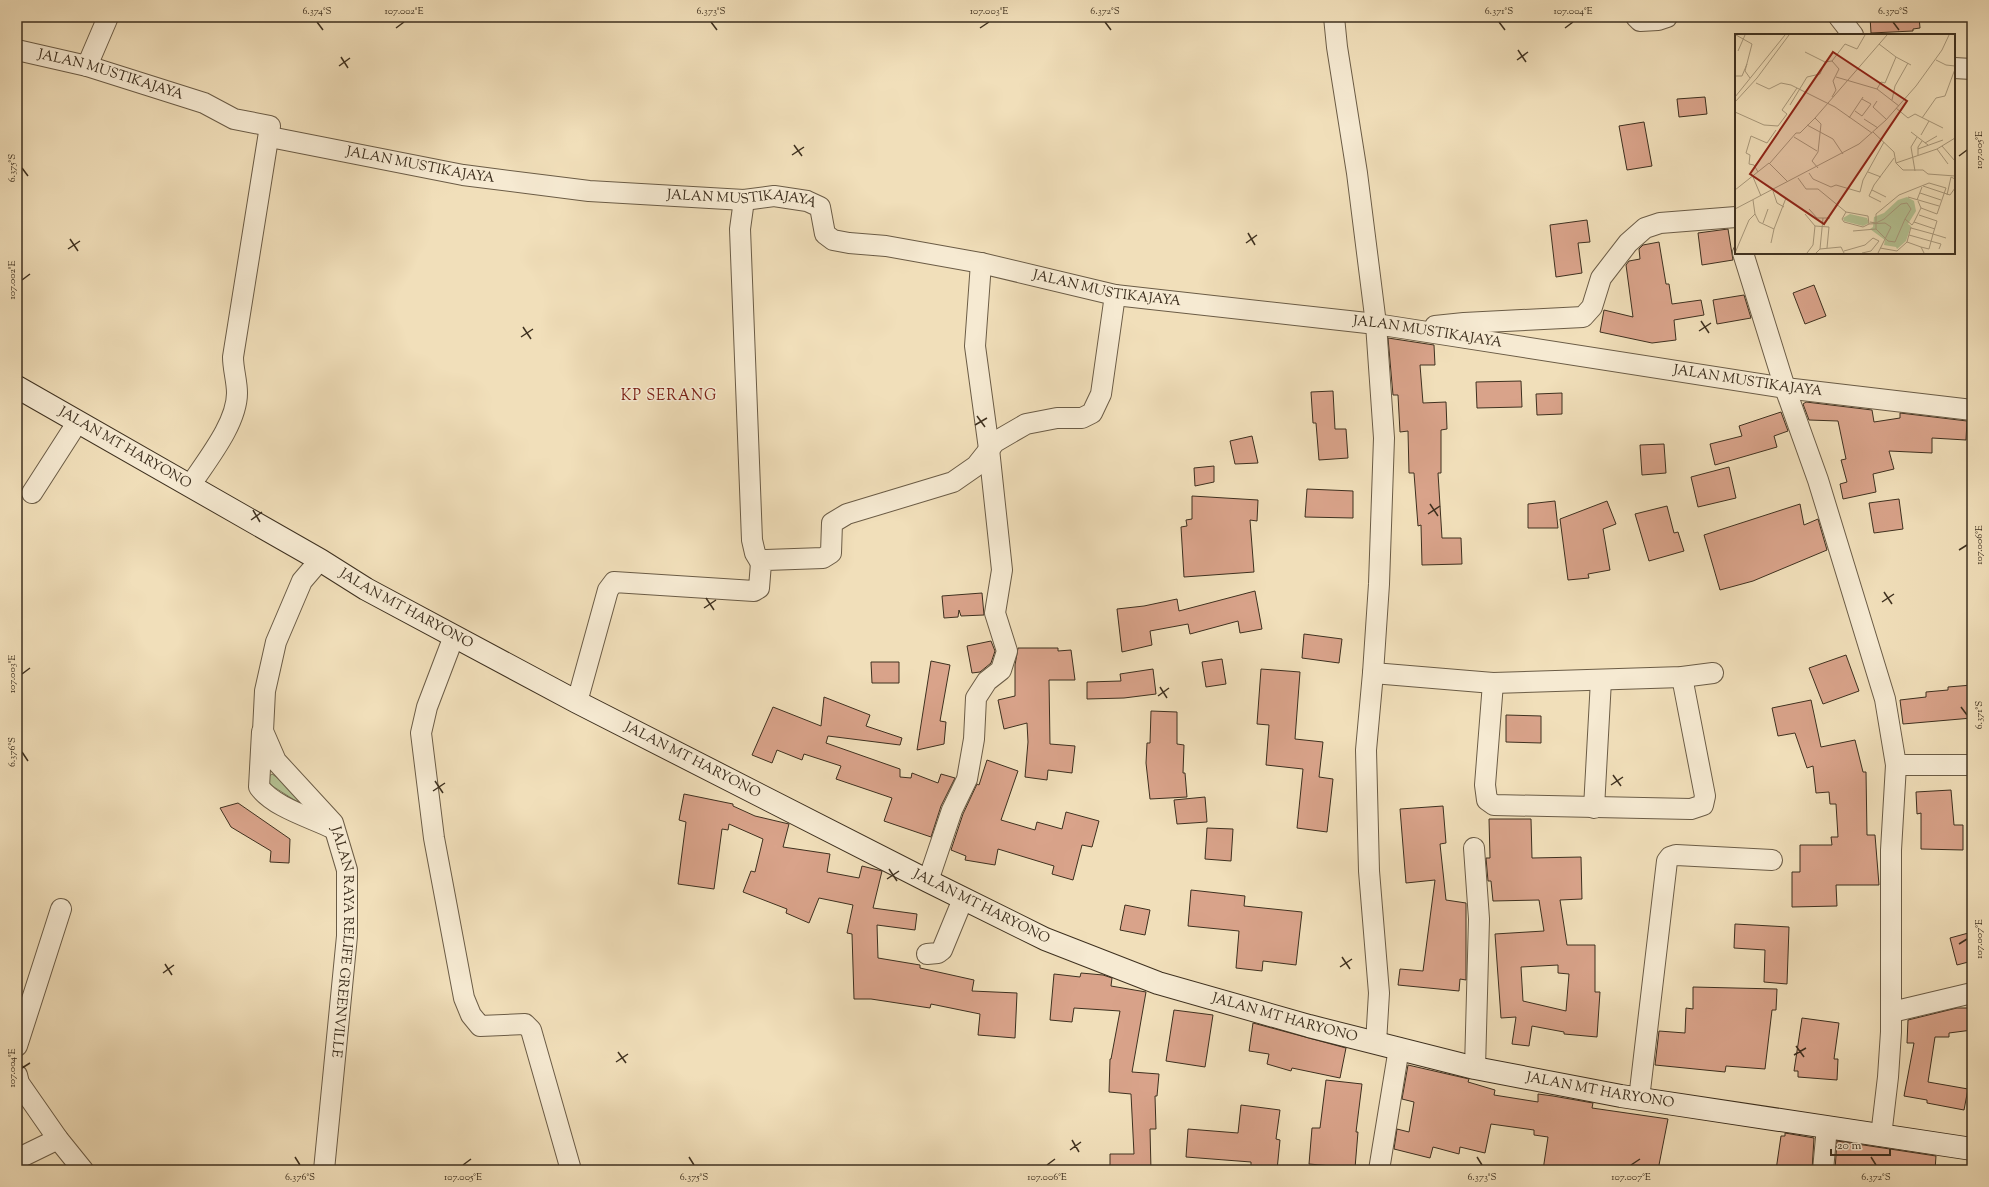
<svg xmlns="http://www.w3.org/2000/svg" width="1989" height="1187" font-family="'Sorts Mill Goudy',serif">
	<rect width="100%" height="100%" fill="#f1dfba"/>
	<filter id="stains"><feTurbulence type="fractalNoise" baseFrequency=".005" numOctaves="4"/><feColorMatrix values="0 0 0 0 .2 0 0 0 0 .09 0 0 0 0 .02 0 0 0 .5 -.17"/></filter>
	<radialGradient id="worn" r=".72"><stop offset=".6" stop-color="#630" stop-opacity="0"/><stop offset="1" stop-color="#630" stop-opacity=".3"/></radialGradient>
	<path fill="#b5c394" stroke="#7a7a5a" d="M272,774l26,18 6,10 -5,1 -25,-16 -9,-8z"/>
	<g fill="#d9a38a" stroke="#3e301f" fill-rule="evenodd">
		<path d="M1870,17h49l1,11 -7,1v2l-42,2z"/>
		<path d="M1705,97l2,17 -28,3 -2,-18z"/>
		<path d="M1644,122l8,44 -25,4 -8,-44z"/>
		<path d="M1587,220l3,22 -12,1 4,30 -26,4 -6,-52z"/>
		<path d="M1728,229l5,31 -31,5 -4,-32z"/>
		<path d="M1659,242l7,42h3l3,20 29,-4 3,15 -30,5 2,20 -24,3 -52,-11 4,-22 29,7 -7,-52 3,-4 11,-2 -1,-10 4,-4z"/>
		<path d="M1814,285l12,31 -21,8 -12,-31z"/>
		<path d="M1744,295l7,23 -34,6 -4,-24z"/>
		<path d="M1388,338l46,7 1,20h-15l3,38 23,-1 1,27 -6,1v43h-3l4,65h19l1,26 -40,1 -1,-40 -3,1 -4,-53h-5l-1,-42 -8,1 -2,-37h-5z"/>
		<path d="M1521,381l1,26 -45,1 -1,-26z"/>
		<path d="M1333,391l2,38h11l2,29 -29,2 -3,-37h-3l-2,-31z"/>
		<path d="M1562,393v21l-25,1 -1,-21z"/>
		<path d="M1806,402l66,8 2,12 26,-4v-5l67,8 -1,19 -34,-2v15l-43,-2 5,18 -21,5 3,18 -33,7 -3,-15 7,-2 -6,-22 5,-1 -8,-38 -29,-1 -6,-16z"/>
		<path d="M1781,412l7,19 -14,5 3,11 -62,18 -5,-21 32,-8 -3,-10z"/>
		<path d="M1252,436l6,27 -23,1 -5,-23z"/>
		<path d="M1664,444l2,29 -24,2 -2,-30z"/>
		<path d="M1214,466v16l-19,4 -1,-18z"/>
		<path d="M1729,467l7,31 -38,9 -7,-30z"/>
		<path d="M1307,489l46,2v27l-48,-1z"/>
		<path d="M1192,496l66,4 -1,21 -7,-1 4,52 -70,5 -3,-50 6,-1 -1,-6 6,-1z"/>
		<path d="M1899,499l4,30 -29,4 -5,-30z"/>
		<path d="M1555,501l3,27h-30v-24z"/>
		<path d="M1607,501l9,23 -13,5 7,41 -22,4 1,4 -21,2 -8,-61z"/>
		<path d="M1800,504l4,21 14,-6 9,31 -74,31 -33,9 -16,-55z"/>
		<path d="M1667,506l7,27 4,-1 6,19 -35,10 -14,-47z"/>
		<path d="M1255,591l7,38 -22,4 -2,-12 -48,13 -2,-10 -38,7 2,14 -30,7 -5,-43 27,-3 33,-7 2,12z"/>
		<path d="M982,593l2,22 -23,1 -2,-6 -1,7 -14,1 -2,-22z"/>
		<path d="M1304,634l38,5 -3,24 -37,-5z"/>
		<path d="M991,641l4,10 -4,12 -11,9 -8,1 -5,-27z"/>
		<path d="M1018,648h40v3l13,-1 4,30h-26l1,64 25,2 -3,27 -24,-3 -1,10 -22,-3 3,-35 -1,-19 -23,6 -6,-29 17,-4v-31z"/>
		<path d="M1846,655l13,36 -36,13 -14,-36z"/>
		<path d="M1222,659l4,25 -20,3 -4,-25z"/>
		<path d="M931,661l19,4 -10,56 6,1 -2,22 -27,6z"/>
		<path d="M871,662h28v21h-27z"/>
		<path d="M1153,669l3,25 -32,4 -37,1v-17l34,-1 -1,-7z"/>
		<path d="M1261,669l39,3 -5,67 28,3 -4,35 14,2 -6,53 -30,-4 6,-59 -37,-4 3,-40 -12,-1z"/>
		<path d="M1972,685v33l-69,6 -3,-24 26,-3v-5l22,-2v-3z"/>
		<path d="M824,697l46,18 -4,11 36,12 -2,7 -72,-9 -2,7 74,26v8l11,1 1,-5 26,10 3,-9 14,4 -14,28 -10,31 -47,-16 8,-23 -56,-19 5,-13 -37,-12 -2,6 -25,-10 -5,13 -20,-8 21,-48 48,19z"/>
		<path d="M1811,700l10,47 34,-7 8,32h3l1,63h8l4,50h-43l1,21 -45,1v-35h8v-27h32l-1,-8h7l-2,-33h-6l-1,-12 -13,1 -3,-27 -6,2 -12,-35 -17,3 -6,-28z"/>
		<path d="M1151,711l26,1v32l7,1 -1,28h2l2,24 -37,2 -4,-36 1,-20h3z"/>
		<path d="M1506,715l35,1v27l-35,-1z"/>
		<path d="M987,760l31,11 -17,49 34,10 2,-8 25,7 4,-17 33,9 -7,26 -10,-2 -9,35 -21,-6 2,-8 -56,-17 -3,16 -30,-5 1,-4 -15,-6 12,-36 14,-30 2,1z"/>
		<path d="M1951,790l3,35h9v25l-42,-1v-36l-4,1 -1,-22z"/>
		<path d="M684,794l49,10v2l22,10 34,8 -6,23 47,7 -3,18 32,6 3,-12 20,5 -9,37 44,6 -2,16 -38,-5 1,33 42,7v3l54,12 -2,11 45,2 -2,45 -37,-3 2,-21 -49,-10 -1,4 -59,-9h-17l-2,-65 -5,-1 6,-28 -34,-7 -10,25 -23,-10 1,-4 -44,-17 8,-21 4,1 8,-33 -34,-15 -1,6 -6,-1 -8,60 -36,-5 8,-62 -7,-2z"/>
		<path d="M1205,797l2,25 -30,2 -3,-24z"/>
		<path d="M238,803l52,36 -1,24 -19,-1 1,-11 -40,-24 -11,-19z"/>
		<path d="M1443,806l3,37 -6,1 6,56 20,3v77l-6,-1 -1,12 -61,-6 2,-16 23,2 12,-91 -29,3 -6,-74z"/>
		<path d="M1489,819h42l1,39 49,-1 1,42 -22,1 7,45h28v47h5l-3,45 -33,-3v-2l-32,-6 -3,20 -17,-2 4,-27 -15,1 -6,-84 49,-3 -5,-31 -46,1 -2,-20h-3l-2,-23h4zM1558,965v8l11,1 -3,37 -43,-10 -2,-34z"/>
		<path d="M1207,828l26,1 -2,32 -26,-2z"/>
		<path d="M1191,890l54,6 -1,10 58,6 -6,53 -33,-4 -1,10 -26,-3 3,-37 -51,-5z"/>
		<path d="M1125,905l25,5 -5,25 -25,-5z"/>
		<path d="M1735,924l54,3 -2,57 -23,-2 1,-32 -31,-2z"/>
		<path d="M1972,932v29l-15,4 -7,-27z"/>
		<path d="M1081,973l22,2 9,3 -1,8 35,6 -14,80 27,2 -2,22h-2l1,33h-6l1,41h-41v-16h24l-3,-60 -22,-2 1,-33h1l9,-48 -46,-3 -2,14 -22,-2 4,-46 26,3z"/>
		<path d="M1693,987l84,2 -1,21h-4l-7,59 -39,-3 -1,6 -70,-7 4,-34 26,2 1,-25 7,1z"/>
		<path d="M1957,1008h15v22l-23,3v4h-14l-7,45 40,7 -4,21 -37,-7v-3l-23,-4 10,-53h-7l1,-23z"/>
		<path d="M1174,1010l39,5 -8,52 -39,-6z"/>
		<path d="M1802,1018l37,5 -5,36h4l-1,21 -39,-3v-6h-4z"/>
		<path d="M1253,1023l93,25 -6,30 -48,-10 -1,3 -24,-7 2,-10 -20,-3z"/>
		<path d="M1408,1065l61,14 -1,3 27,8 -1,5 44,7v-8l15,2 40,7 -1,5 76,11 -10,51h-115l5,-33 -14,-2v-5l-43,-6 -6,29 -25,-6 -1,7 -26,-7 -3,11 -36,-9 3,-20 12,3 5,-30 -12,-3z"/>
		<path d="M1326,1080l36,4 -6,48h2l-3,36 -46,-4 3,-36h8z"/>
		<path d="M1241,1105l39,5 -4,29 4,1 -3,30h-26v-8l-65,-5 2,-28 50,4z"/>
		<path d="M1785,1133l29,5 -2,32h-36l5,-34h4z"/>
		<path d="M1837,1141l99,15 -1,14h-100z"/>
	</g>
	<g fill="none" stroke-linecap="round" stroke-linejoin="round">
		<g stroke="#6b5c46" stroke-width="22">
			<g id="minor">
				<path d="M1334,17l3,30 20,126 19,151 8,114 -5,146 -6,89 -7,77 3,121 10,122 -3,50"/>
				<path d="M1636,17l4,4 18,-1 9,-3"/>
				<path d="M1839,17l14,18"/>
				<path id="s1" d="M17,50l70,16 117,37 30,16 36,7 -37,231c0,12 4,24 4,36 0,31 -31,68 -47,93"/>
				<path d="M87,66l21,-49"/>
				<path d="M1954,68l18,1"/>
				<path id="s2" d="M270,137l193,38 126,16 155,9 30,-4 33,5 13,6 5,27 8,6 16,3 37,3 95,17 134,32 261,29 409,64 187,22"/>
				<path d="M744,200l-4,29 12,311 3,13 6,10"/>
				<path d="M1743,253l42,135 33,92 67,219 11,66 -5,85v182l-3,45 -7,59"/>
				<path d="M1435,326l29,-3 119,-6 9,-10 9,-29 27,-35 17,-15 15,-5 76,-6"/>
				<path d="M32,493l45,-70"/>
				<path id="s3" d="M320,560l-18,21 -26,61 -11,49 -2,40 13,30 57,62 14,47v66l-23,234"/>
				<path d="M454,636l-27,71 -6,26 13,105 30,160 7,17 9,11 45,-2 6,6 40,140"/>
				<path d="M1373,673l120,10 189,-6 31,-4"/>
				<path d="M1493,683l-8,102 2,15 7,5 197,4 12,-4 2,-9 -23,-119"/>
				<path d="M577,702l31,-112 6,-8 140,9 5,-3 2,-25 5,-3 57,-2 8,-5 1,-30 15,-9 106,-32 23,-16 19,-24 31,-18 31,-6h25l10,-5 9,-19 14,-99"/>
				<path d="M262,732l-3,55c15,20 50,30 73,41"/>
				<path d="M1896,765h76"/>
				<path d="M1594,808l7,-128"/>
				<path d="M1474,848l5,71 -4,149"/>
				<path d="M928,881l24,-71 15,-31 7,-40 2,-41 11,-17 14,-11 6,-19 -12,-38 7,-43 -13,-121 -14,-103 6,-83"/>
				<path d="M927,954l11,-1 4,-3 21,-51"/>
				<path d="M1892,1012l80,-19"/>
				<path d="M17,1046l44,-137"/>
				<path d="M17,1075l2,8 39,56 25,31"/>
				<path d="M1639,1099l28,-238 3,-4 6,-2 96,5"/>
				<path d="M17,1159l41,-20"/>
				<path d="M1379,1170l20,-122"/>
				<path d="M1823,1170l4,-43"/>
			</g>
		</g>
		<g stroke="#3e301f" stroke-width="24">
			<g id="secondary">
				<path id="s4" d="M17,387l303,173 46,29 211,113 351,179 117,58 113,44 151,43 166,42 146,28 351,53"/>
			</g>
		</g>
		<use href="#minor" stroke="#f6ead2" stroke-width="20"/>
		<use href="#secondary" stroke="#f6ead2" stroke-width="22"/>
	</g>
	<path fill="none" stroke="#3e301f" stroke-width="1.5" d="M317,22l6,8M711,22l6,8M1105,22l6,8M1499,22l6,8M1893,22l6,8M396,28l8,-6M980,28l9,-6M1565,28l8,-6M1518,50l8,12M341,57l7,11M1517,60l11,-8M339,66l11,-8M794,145l8,11M792,155l12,-8M1959,156l8,-6M22,168l6,8M1248,233l7,12M70,239l8,12M1246,243l11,-8M68,249l12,-8M22,280l8,-6M1701,321l8,12M523,327l8,12M1699,331l12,-8M521,337l12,-8M977,416l8,11M975,425l12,-7M1430,504l8,12M253,510l7,12M1428,514l12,-8M251,520l11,-8M1959,550l8,-5M1884,592l8,12M706,598l8,12M1882,602l12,-8M704,608l12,-8M22,674l8,-6M1160,687l7,11M1158,696l11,-8M1961,707l6,8M22,752l6,9M1613,775l8,11M435,781l8,12M1611,785l12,-8M433,791l12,-8M889,869l8,12M887,879l12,-8M1959,944l8,-5M1342,957l8,12M165,964l7,11M1340,967l12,-8M163,973l11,-8M1796,1046l8,11M618,1052l8,11M1794,1055l12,-7M616,1062l12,-8M22,1068l8,-5M1072,1140l7,12M1070,1150l11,-8M295,1157l5,8M689,1157l5,8M1477,1157l5,8M1871,1157l5,8M463,1165l8,-6M1047,1165l8,-6M1631,1165l9,-6"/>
	<g text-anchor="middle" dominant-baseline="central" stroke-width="3" stroke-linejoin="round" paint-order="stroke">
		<g font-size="14" fill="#3e301f" stroke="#f6ead2">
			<text stroke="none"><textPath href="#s1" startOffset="97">JALAN MUSTIKAJAYA</textPath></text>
			<text stroke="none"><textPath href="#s2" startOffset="153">JALAN MUSTIKAJAYA</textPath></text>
			<text stroke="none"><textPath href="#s2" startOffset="477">JALAN MUSTIKAJAYA</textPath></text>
			<text stroke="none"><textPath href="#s2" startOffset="873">JALAN MUSTIKAJAYA</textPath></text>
			<text stroke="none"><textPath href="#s2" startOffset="1197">JALAN MUSTIKAJAYA</textPath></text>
			<text stroke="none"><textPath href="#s2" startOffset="1521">JALAN MUSTIKAJAYA</textPath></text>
			<text stroke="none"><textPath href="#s4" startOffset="124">JALAN MT HARYONO</textPath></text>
			<text stroke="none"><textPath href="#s4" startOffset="448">JALAN MT HARYONO</textPath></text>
			<text stroke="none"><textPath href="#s4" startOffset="772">JALAN MT HARYONO</textPath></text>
			<text stroke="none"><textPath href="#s4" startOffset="1096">JALAN MT HARYONO</textPath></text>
			<text stroke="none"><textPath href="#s3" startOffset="422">JALAN RAYA RELIFE GREENVILLE</textPath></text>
			<text stroke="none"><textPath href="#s4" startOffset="1420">JALAN MT HARYONO</textPath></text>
			<text stroke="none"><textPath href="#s4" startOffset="1744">JALAN MT HARYONO</textPath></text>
		</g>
		<g font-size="15" letter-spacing="1" fill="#7a1f14" stroke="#f6ead2">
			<text x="669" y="396">KP SERANG</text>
		</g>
	</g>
	<g transform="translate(1735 34)">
		<rect width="220" height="220" fill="#f1dfba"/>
		<path d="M172,163l7,4 2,10 -8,13 3,2 -5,15 -9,8 -1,-2 -12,-2 1,-5 -15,-11 3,-2 1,-10 10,-4 14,-13zM115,180l17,4 2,5 -6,3 -19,-5 -1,-3z" fill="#b5c394"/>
		<path fill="none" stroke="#a9997c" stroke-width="1" d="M1,1l16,9 -7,27 5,7M144,10l17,13 15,8M3,17l7,-16M70,18l20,10 7,-1 7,8 -6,12 3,9 -4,7M201,26l10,5 9,1M97,27l13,-17 12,5 8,-14M0,42h7l5,-12M101,43l41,12 22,17M21,49l13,6 12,-6 10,2 44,22 37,26M142,55l4,-7 4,1 11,-26M0,63l50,-62M157,66l3,-14 13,-23M142,67l-4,6 13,12M0,68l22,-24 32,-43M55,71l17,-28 13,-3 5,-12M161,74l12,10 7,-4 28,14M120,77l7,5 9,-12 -9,-5M0,78l29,13 14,1 9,-12 -5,-4 15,-22M80,84l6,6 -3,28 -6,9 6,7M114,84l14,-21M187,84l14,-20 9,-2 10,-27M129,85l14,9M72,91l26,14 10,15M138,98l21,20 2,11 7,7h20l5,4 27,2M176,98l17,13M186,101l8,-14M59,103l23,14M190,109l12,-7M207,112l13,15M183,115l25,-9M202,115l18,-11M183,121v-8l4,-6M35,129l26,-30h4l15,-15 72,-83M161,129l41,-14 11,15M180,137l-4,-24 6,-10M23,138l-4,-7 -5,-1 1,-9 -4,-2 5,-17 16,7 9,-13M133,138l13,5M74,139l4,6 18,8 5,-2 24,7 3,-12 21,-38M18,143l8,19M63,144l8,11h12l28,23 22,4 1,8 -6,3 -19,-5 -2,-3 4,-7M188,152l27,9 5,-7M0,156l34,-27 19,19M137,156l14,7M38,157l4,12 7,4M185,159l21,7M212,161l4,-18 4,2M173,163l31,9M182,166l5,-13M146,168l-12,-6 5,-11 20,-27M172,169l4,6 -6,10 7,6 2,-3M186,174l-7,14 21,7M0,175l124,-65 27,-24 30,-34 26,-36 7,-15M74,175l8,9h13M20,180l4,8 15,7 -3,14M70,180l10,12 -2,19 -6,8M135,188l6,1 8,-4 17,-15 6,-1M28,189l5,-14M134,190l16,-1 6,4 -13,26M80,192l14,1 -2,21M176,194l22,6 4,-13 -18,-6M39,195l12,-31M141,195l12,12 7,1 10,-23M118,197l23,-2v-15l23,-19 30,-12 17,5 -9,26 -16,-6 -3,-7M174,201l32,9 -2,5M172,208l4,-15M186,213l8,2 4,-15 13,4M145,214l17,3 10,-9 14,5 3,6M85,215l21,-2 3,6M109,217l21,-6 8,-7 6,3 -8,10 -9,2M0,219l14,-33 6,-6 -2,-14M81,219l4,-4 3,-31"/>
		<path fill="#8f2418" fill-opacity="0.15" stroke="#8f2418" stroke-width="2" d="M98,18l74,49 -83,123 -74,-50z"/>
		<rect width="220" height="220" fill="none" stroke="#3e301f" stroke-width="2"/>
	</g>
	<rect width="1989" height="1187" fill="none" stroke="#f1dfba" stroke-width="44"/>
	<path d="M1831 1149v6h59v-6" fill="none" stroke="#3e301f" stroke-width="2"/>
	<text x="1837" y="1149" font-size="12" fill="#3e301f" stroke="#f6ead2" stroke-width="3" paint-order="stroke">20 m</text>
	<rect x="22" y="22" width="1945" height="1143" fill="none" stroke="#3e301f" stroke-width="1.5"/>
	<g font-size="10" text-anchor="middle" fill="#3e301f">
		<text x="317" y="14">6.374°S</text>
		<text x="404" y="14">107.002°E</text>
		<text x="711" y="14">6.373°S</text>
		<text x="989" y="14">107.003°E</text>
		<text x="1105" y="14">6.372°S</text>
		<text x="1499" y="14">6.371°S</text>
		<text x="1573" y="14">107.004°E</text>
		<text x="1893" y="14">6.370°S</text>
		<text transform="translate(1978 150) rotate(-90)" y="4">107.005°E</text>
		<text transform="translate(11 168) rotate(-90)" y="4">6.375°S</text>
		<text transform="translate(11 280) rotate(-90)" y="4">107.002°E</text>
		<text transform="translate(1978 545) rotate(-90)" y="4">107.006°E</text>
		<text transform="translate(11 674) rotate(-90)" y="4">107.003°E</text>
		<text transform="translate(1978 715) rotate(-90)" y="4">6.371°S</text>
		<text transform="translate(11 752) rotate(-90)" y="4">6.376°S</text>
		<text transform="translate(1978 939) rotate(-90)" y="4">107.007°E</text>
		<text transform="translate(11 1068) rotate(-90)" y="4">107.004°E</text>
		<text x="300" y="1180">6.376°S</text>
		<text x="463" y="1180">107.005°E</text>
		<text x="694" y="1180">6.375°S</text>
		<text x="1047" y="1180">107.006°E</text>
		<text x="1482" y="1180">6.373°S</text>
		<text x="1631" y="1180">107.007°E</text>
		<text x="1876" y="1180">6.372°S</text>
	</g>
	<rect width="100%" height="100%" filter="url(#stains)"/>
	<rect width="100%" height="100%" fill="url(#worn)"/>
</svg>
